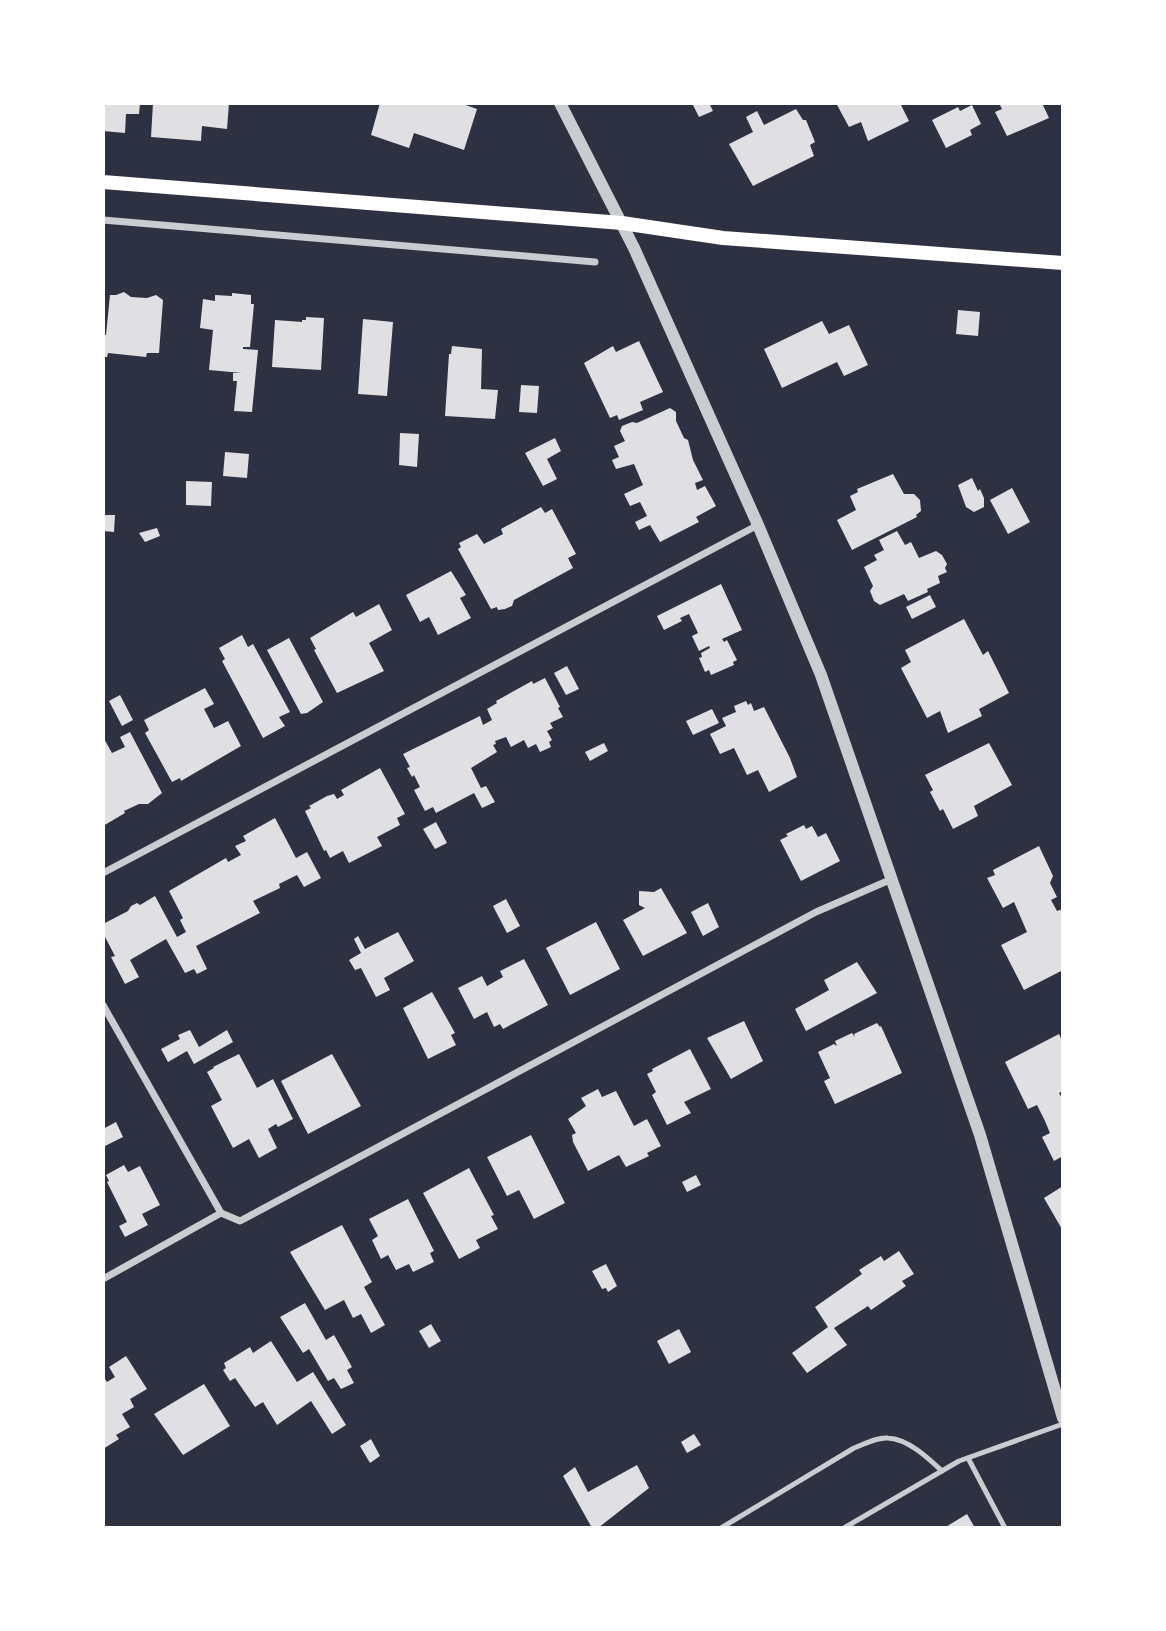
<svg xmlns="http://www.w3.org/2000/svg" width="1166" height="1631" font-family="'Libre Baskerville',serif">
	<rect width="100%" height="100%" fill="#2d3142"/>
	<g fill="#e0e0e3">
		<path d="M103,103h37l-1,11h-13l-1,19 -22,-2z"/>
		<path d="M153,103h76l-2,26 -25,-3 -1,15 -50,-4z"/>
		<path d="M380,103h80l17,6 -13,41 -50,-17 -5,15 -38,-13z"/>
		<path d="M692,103h17l4,8 -14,6z"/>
		<path d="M836,103h64l9,18 -41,20 -7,-19 -12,5z"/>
		<path d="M999,103h43l7,15 -42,18 -12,-24 7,-3z"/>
		<path d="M972,105l9,19 -11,6 2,5 -26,13 -14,-28 26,-13 2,4z"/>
		<path d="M796,109l7,11h3l9,22 -5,3 4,11 -61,30 -24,-42 24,-12 -7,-15 11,-6 7,14z"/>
		<path d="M124,292l7,5 16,1 9,-3 7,5 -4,53h-12l-1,4 -38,-4 -1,4h-4v-22h3l4,-40h6z"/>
		<path d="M232,293l19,2v9h3l-4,43h-7v2l15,1 -6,62 -18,-1 3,-30h-4v-8h9l-33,-3 4,-40 -13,-2 3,-29 12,2v-6l17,1z"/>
		<path d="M958,310l22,2 -2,24 -22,-2z"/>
		<path d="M306,317l18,1 -3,52 -49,-3 3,-47 27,2v-2h4z"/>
		<path d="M363,319l30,3 -6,74 -29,-2z"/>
		<path d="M822,321l7,13 20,-9 19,40 -24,11 -7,-14 -55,26 -18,-39z"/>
		<path d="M639,341l24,51 -23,10 3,8 -24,10 -2,-5 -7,3 -26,-55 29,-17 3,6z"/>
		<path d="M452,346l30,3 -1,40 17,1 -3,29 -50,-3 4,-62h2z"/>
		<path d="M521,385l18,1 -2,27 -18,-1z"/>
		<path d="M670,408l6,4v9l8,17 4,2 5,20 10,20 -8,3 2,7 8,-4 11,20 -20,11 3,5 -39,20 -10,-17 -11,5 -4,-8 12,-6 -7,-14 -10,4 -6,-12 19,-9 -9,-21 -18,5 -4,-9 7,-3 -5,-11 11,-5 -5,-10 2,-5 10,-4 5,1z"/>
		<path d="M400,433l19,1 -2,33 -18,-2z"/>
		<path d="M555,438l6,13 -14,8 10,20 -14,7 -18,-33z"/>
		<path d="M225,452l24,2 -2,24 -24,-2z"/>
		<path d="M893,474l11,20h10l6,6 1,11 -5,4 1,2 -65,33 -15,-30 19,-10 -6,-14 8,-4 -1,-3z"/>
		<path d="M972,478l6,13 2,-2 4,9v9l-10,5 -8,-5 -8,-22z"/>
		<path d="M186,481l26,1 -1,24 -25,-1z"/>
		<path d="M1012,488l18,34 -22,12 -18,-34z"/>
		<path d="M541,507l4,6 7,-4 24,45 -8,4 5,10 -59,32 -2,6 -7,3 -7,1 -1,-3 -6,2 -33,-60 3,-2 -2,-4 18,-9 7,10 19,-10 -2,-5z"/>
		<path d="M103,515h12l-1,17 -11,-1z"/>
		<path d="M157,528l3,8 -15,6 -6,-9z"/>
		<path d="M897,531l8,14 6,-3 8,16 17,-7 6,4 5,9 -2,4 2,4 -9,4 2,7 -13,6 1,3 -20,9 -4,-7 -24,11 -6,-4 -4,-10 3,-5 -9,-19 13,-7 -3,-5 10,-5 -5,-10z"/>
		<path d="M451,571l15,24 -6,3 11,20 -33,17 -9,-18 -9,5 -14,-27z"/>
		<path d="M721,584l21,46 -20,9 2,3 3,-2 10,20 -4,2 1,3 -23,10 -2,-5 -4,2 -6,-14 3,-1 -1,-4 9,-5 -1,-2 -10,5 -7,-15 6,-3 -9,-19 -9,4 2,3 -18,9 -7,-14z"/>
		<path d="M930,595l6,12 -24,12 -6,-12z"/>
		<path d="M379,604l13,26 -23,13 15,28 -47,22 -23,-43 2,-1 -6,-11 43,-26 3,5z"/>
		<path d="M964,619l19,36 5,-4 21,42 -30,16 3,7 -34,17 -8,-22 -13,7 -26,-50 10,-6 -6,-12z"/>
		<path d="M242,635l6,12 5,-3 37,68 -11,5 6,9 -22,12 -41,-77 3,-2 -6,-11z"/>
		<path d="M289,638l34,64 -16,11 -6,1 -34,-64z"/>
		<path d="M567,666l12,23 -13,6 -12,-22z"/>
		<path d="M545,678l15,29 -2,1 5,9 -13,6 3,5 -6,3 5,9 -3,2 2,5 -11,5 -4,-8 -8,4 -4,-8 -13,7 -5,-10 -11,4 1,3 -3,1 4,7 -26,16 10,20 5,-2 9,16 -13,6 -8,-15 -38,20 -3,-6 -8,4 -11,-21 6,-3 -6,-12 -2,2 -5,-9 3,-1 -7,-13 77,-38 3,9 9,-5 -5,-11 10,-6 -1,-2 36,-20 1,3z"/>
		<path d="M205,688l9,16 -10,5 10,19 14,-7 13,25 -60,35 -1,-3 -8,4 -27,-49 4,-3 -5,-10z"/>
		<path d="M120,695l13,25 -11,6 -13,-25z"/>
		<path d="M746,701l2,4 3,-2 3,8 10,-4 26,51 7,19 -28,15 -11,-22 -11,5 -13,-27 -14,6 -10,-20 16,-8 -4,-8 14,-6 -2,-6z"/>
		<path d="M712,709l7,14 -26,12 -7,-14z"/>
		<path d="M130,732l32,61 -14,11h-9l-15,7 1,2 -22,13v-89l9,16 13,-6 -5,-10z"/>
		<path d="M604,743l4,8 -18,10 -5,-9z"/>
		<path d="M989,743l23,42 -38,21 4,10 -25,13 -10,-20 -3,2 -10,-19 3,-2 -8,-15z"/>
		<path d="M380,768l25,46 -8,4 3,7 -23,12 5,9 -33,17 -6,-12 -13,7 -4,-8 -2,1 -19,-40 6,-3 -2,-2 18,-10 7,-2 3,5 7,-4 -3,-5z"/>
		<path d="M275,818l21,40 11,-6 14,26 -17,9 -7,-12 -18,9 1,4 -27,13 7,12 -64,33 11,23 -10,5 -3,-5 -9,4 -19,-34 -36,21 9,17 -14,7 -14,-27 4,-1 -12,-23v-9l25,-13 3,-5 6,-3 3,2 15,-9 22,41 9,-5 -6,-12 3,-2 -14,-27 57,-33 2,4 13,-7 -6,-9 11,-5 -3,-5z"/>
		<path d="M436,822l11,21 -12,6 -12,-20z"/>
		<path d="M804,825l2,4 6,-3 6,11 8,-4 14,28 -39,20 -21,-41 8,-4 -2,-2z"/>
		<path d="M1039,846l14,30 -3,7 7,14 -6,3 6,11 6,-2v61l-39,20 -23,-45 26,-13 -13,-30 -11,6 -16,-30 8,-3 -2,-5z"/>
		<path d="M661,888l26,45 -44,23 -20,-36 22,-12 -6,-3v-14l15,1z"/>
		<path d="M506,899l14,27 -13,7 -14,-27z"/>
		<path d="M708,903l11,24 -16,9 -12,-24z"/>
		<path d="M596,922l24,47 -50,26 -24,-47z"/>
		<path d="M398,932l16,29 -30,17 6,12 -14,7 -15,-29 -6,2 -6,-10 12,-7 -7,-14 4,-3 7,13z"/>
		<path d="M524,959l24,46 -45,24 -3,-5 -6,3 -7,-15 -13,7 -16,-31 24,-12 5,10 16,-9 -3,-6z"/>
		<path d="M857,962l20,31 -71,38 -11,-22 34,-19 -5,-10z"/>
		<path d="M432,992l23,41 -4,2 5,10 -28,14 -25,-51z"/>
		<path d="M744,1021l19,40 -32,18 -24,-41z"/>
		<path d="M877,1023l3,4 1,-1 21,47 -67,31 -11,-23 6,-3 -12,-26 16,-8 3,2 -2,-5 17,-8 3,4 -1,-3z"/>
		<path d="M190,1030l9,17 28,-17 6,12 -39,22 -7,-13 -19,11 -7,-13 19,-10 -2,-4z"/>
		<path d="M1059,1034l4,9v48l-4,2 4,7v56l-9,5 -12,-24 8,-4 -5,-12 -8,-16 -9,4 -23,-47z"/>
		<path d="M690,1049l21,40 -27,13 7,11 -24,12 -15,-30 4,-3 -9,-18 6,-3 -1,-2z"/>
		<path d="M239,1054l18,34 16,-9 20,40 -15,8 -2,-3 -8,5 9,19 -18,10 -10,-19 -16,9 -22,-42 11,-6 -15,-28 7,-4 -1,-1z"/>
		<path d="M332,1054l29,52 -53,28 -27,-53z"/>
		<path d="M598,1089l4,8 14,-6 18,35 13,-7 14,27 -14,7 2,3 -23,11 -7,-12 -31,16 -15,-29 -1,-7 4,-2 -8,-14 18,-13 -5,-8z"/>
		<path d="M116,1122l7,15 -20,10v-18z"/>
		<path d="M531,1135l34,68 -31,16 -15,-29 -12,6 -20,-39z"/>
		<path d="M124,1165l4,7 12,-6 20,39 -18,9 6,11 -23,12 -6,-11 8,-4 -20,-40 2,-1 -3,-6z"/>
		<path d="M469,1168l25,47 -3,1 7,13 -22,11 4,8 -21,11 -36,-66z"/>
		<path d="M696,1175l5,10 -14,7 -5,-10z"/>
		<path d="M1063,1186v45l-19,-33z"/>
		<path d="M408,1199l26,52 -4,2 4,9 -21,10 -4,-8 -13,6 -8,-15 -7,4 -9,-19 6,-4 -9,-17z"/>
		<path d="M342,1225l30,57 -8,5 21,38 -14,8 -10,-19 -8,4 -9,-18 -19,10 -35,-58z"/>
		<path d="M899,1251l15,23 -12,7 4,5 -35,24 -3,-4 -34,22 13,17 -40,28 -15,-20 36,-26 -13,-20 47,-33 -3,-4 22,-14 3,5z"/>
		<path d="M606,1264l11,22 -9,6 -2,-4 -4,1 -10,-18z"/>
		<path d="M305,1303l21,37 8,-5 18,32 -5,3 7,13 -13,6 -7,-11 -6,3 -19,-32 -6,4 -23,-36z"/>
		<path d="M431,1324l10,17 -12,7 -10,-17z"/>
		<path d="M679,1329l12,23 -22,12 -12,-23z"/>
		<path d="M271,1341l26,41 16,-10 33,53 -14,9 -21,-33 -34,24 -14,-23 -8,5 -20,-29 -5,3 -7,-11 3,-2 -2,-5 26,-16 3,6z"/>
		<path d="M126,1356l21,33 -17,10 4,8 -12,7 8,13 -14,8 3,4 -16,10v-73l4,6 8,-5 -6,-10z"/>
		<path d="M204,1384l26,42 -47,29 -29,-41z"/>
		<path d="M694,1434l7,11 -14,8 -6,-11z"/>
		<path d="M371,1439l9,17 -10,7 -10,-17z"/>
		<path d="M637,1465l12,23 -51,40h-6l-29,-52 12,-9 13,25z"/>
		<path d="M967,1514l8,14h-31z"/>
	</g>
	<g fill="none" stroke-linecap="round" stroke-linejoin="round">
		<g stroke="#caccd0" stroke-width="5">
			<path d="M968,1458l37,70"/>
			<path d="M721,1528l133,-80c11,-4 23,-11 34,-10 20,1 40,20 54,33"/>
			<path d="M844,1528l115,-67 104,-37"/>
		</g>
		<g stroke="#caccd0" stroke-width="7">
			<path d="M103,220l492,42"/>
			<path d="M103,873l655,-348"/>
			<path d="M103,1005l118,208"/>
			<path d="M221,1213l19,8 576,-309 76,-33"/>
			<path d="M103,1279l118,-66"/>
		</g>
		<path stroke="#caccd0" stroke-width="12" d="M560,103l74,145 124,277 63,150 159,460 83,283"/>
		<path stroke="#fff" stroke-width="14" d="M103,182l519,41 101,15 340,25"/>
	</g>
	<rect width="1166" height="1631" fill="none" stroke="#ffffff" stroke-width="210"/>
</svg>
